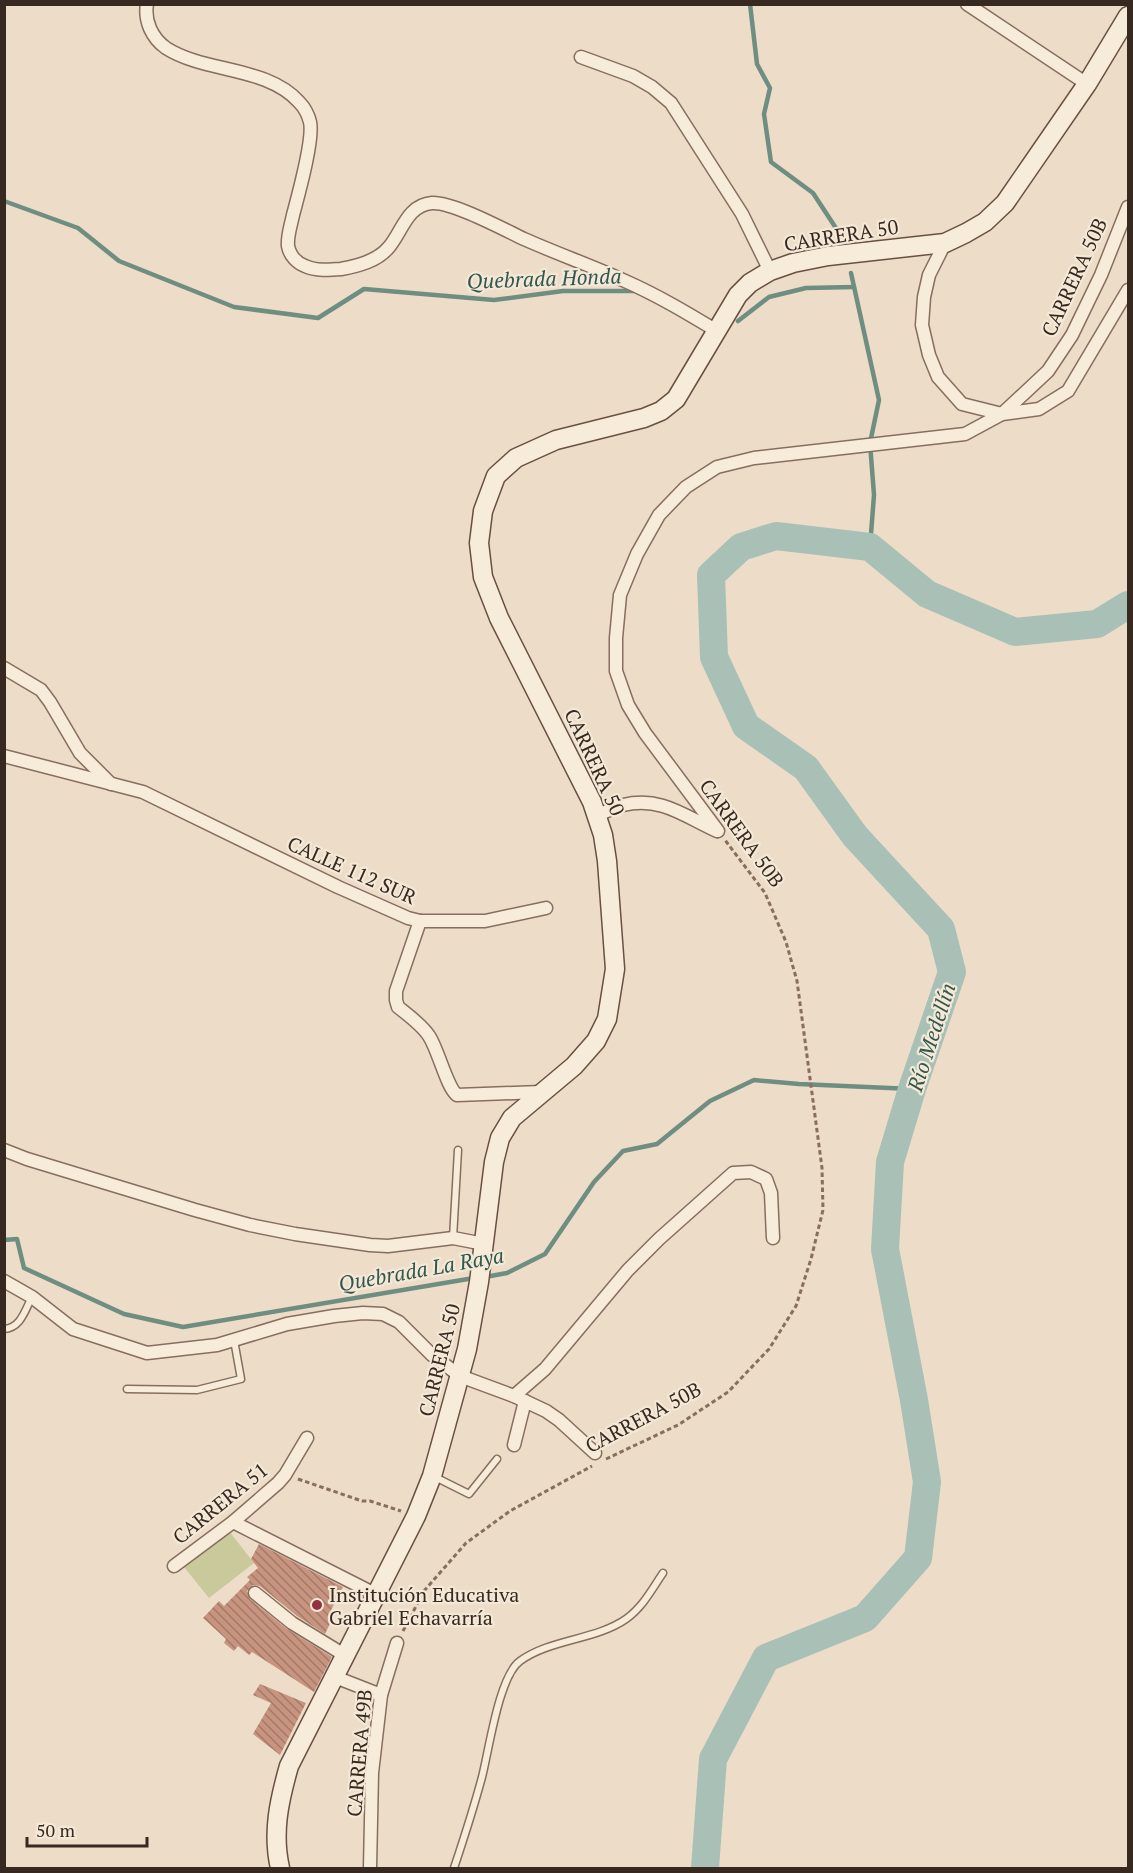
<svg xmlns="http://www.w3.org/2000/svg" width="1133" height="1873" font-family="'PT Serif',serif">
	<defs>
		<pattern id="building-back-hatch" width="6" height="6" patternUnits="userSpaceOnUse" patternTransform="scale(1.5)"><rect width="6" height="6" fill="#c89480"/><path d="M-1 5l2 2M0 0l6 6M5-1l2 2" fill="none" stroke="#a37968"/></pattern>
	</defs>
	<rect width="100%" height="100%" fill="#ecdcc8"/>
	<path fill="#cac99c" d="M229,1531l25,32 -45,35 -25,-31z"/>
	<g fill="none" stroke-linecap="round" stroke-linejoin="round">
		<g stroke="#6f8e82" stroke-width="4.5">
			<path d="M750,4l7,60 13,24 -6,26 7,48 42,31 34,52"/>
			<path d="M4,201l74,27 41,33 115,46 84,11 46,-29 130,11 69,-9h73l3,1"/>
			<path d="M851,273l28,127 -9,43 4,52 -4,52"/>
			<path d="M738,321l31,-24 37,-9 48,-1"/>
			<path d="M4,1240l13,-1 7,29 100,46 59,13 291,-49"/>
			<path d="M485,1277l22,-4 38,-19 49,-72 29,-31 34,-7 53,-43 44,-21 45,4 113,5"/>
		</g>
		<path stroke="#a8c0b6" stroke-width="28" d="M705,1868l8,-109 53,-101 99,-40 53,-60 9,-76 -13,-82 -29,-151 5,-87 22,-73 40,-117 -11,-43 -86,-93 -49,-68 -60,-42 -32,-69 -3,-82 30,-28 35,-11 94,11 57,47 88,38 82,-8 31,-19"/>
	</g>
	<g fill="url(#building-back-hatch)">
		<path d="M259,1544l84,43 -13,25 4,3 -9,19 -28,-18 -37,-30 -7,-1 -6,6 3,8 37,30 45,28 -18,35 -62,-40 -3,3 -11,-9 -4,5 -10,-8 2,-4 -23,-21 16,-17 5,5 26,-26 -3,-3 11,-9 -7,-9z"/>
		<path d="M260,1684l46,19 -26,52 -27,-21 18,-31 -18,-8z"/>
	</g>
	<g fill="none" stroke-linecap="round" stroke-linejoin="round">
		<g stroke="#876e5e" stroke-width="9">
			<g id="lane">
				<path d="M453,1238l5,-88"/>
				<path d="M4,1329c17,-1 21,-19 28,-32"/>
				<path d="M127,1389l70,1 44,-11 -7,-39"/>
				<path d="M433,1476l36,18 28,-35"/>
				<path d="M454,1868c10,-30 20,-61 28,-91 7,-27 17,-101 38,-116 30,-22 76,-21 106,-42 17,-12 26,-30 37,-46"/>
			</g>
		</g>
		<g stroke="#876e5e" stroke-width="15">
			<g id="street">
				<path d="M147,4c-3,17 5,34 19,44 39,25 101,18 133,54 5,5 9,12 11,20 4,17 -12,74 -17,93 -2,10 -6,21 -5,31 2,10 9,17 17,20 11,5 24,4 36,3 17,-3 37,-8 48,-22 13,-15 18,-42 43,-44 21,-1 71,26 92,36 34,15 68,27 101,42 32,14 62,32 92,50"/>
				<path d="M967,4l120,80"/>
				<path d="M581,57l52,19 19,11 19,16 71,111 28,57"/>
				<path d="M945,243l-16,32 -5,22 -2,28 7,30 9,22 24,27 40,10 37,-5 29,-18 60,-101"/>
				<path d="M4,668l37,22 9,12 30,51 31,31"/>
				<path d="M4,756l139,36 195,95 70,31 12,3 -24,70v9l2,7c10,8 24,18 31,29 9,13 18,52 28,59l84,-3"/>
				<path d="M597,816c8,-4 17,-9 26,-11 38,-9 61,11 94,26"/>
				<path d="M718,831l-73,-98 -17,-28 -12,-34v-33l4,-43 17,-41 22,-39 27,-28 31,-20 37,-9 211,-24 37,-20 46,-43 24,-36 29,-60 27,-68"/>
				<path d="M420,921h65l61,-13"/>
				<path d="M4,1150l23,9 168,51 55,15 45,9 75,11 18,1 65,-8 31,6"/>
				<path d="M4,1281l28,16 41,32 74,24 70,-8 70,-21 47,-8 29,-3 20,1 16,8 33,33 28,21 54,20 32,15 13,9 36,33"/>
				<path d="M514,1396l31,-27 83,-99 31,-31 74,-66 18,-1 15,7 5,14 2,45"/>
				<path d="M514,1445l11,-44"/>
				<path d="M233,1522l144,73"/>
				<path d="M174,1566l59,-44 45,-39 7,-8 22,-37"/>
				<path d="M255,1593l37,30 54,33"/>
				<path d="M335,1677l46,18"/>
				<path d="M370,1868l2,-95 9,-78 16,-52"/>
			</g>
		</g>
		<g stroke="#695041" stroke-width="21">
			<path id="secondary" d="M280,1868c-8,-35 -1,-67 9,-102l127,-250 16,-40 35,-127 12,-67 15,-120 6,-24 12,-20 62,-52 22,-25 11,-22 8,-50 -8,-108 -4,-26 -11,-33 -93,-184 -16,-41 -4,-34 4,-32 13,-35 20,-18 40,-18 88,-22 17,-7 15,-12 62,-104 12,-12 20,-12 23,-8 35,-7 117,-13 21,-10 19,-11 20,-19 82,-119 41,-68"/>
		</g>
		<g stroke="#876e5e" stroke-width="3" stroke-dasharray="4.5 3" stroke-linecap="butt">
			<path d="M606,1459l72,-34 50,-33 41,-43 27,-43 15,-47 12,-49 -1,-42 -25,-187 -11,-39 -21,-49 -40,-53"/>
			<path d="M298,1479l64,22h8l31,10"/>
			<path d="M403,1631l21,-40 42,-48 44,-32 82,-45"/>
		</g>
		<use href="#lane" stroke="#f7ebda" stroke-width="6"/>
		<use href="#street" stroke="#f7ebda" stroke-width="12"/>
		<use href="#secondary" stroke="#f7ebda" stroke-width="18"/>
	</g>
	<circle fill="#92313f" stroke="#f4e8d7" stroke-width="2" cx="317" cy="1605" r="6"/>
	<g text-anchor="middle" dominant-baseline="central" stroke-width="4.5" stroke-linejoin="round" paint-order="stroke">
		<g font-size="20" fill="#382920" stroke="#f4e8d7">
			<text transform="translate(841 235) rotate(-9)">CARRERA 50</text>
			<text transform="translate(1074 277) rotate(-65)">CARRERA 50B</text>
			<text transform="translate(595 762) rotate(65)">CARRERA 50</text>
			<text transform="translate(742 833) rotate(54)">CARRERA 50B</text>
			<text transform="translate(352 870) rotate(24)">CALLE 112 SUR</text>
			<text transform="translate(439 1360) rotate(-76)">CARRERA 50</text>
			<text transform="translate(643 1417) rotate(-28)">CARRERA 50B</text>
			<text transform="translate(220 1503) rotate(-39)">CARRERA 51</text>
			<text transform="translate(359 1753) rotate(-85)">CARRERA 49B</text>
		</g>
		<g font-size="20" fill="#382920" stroke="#f4e8d7" text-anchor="start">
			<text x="329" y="1594">Institución Educativa<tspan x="329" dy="23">Gabriel Echavarría</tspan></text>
		</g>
		<g font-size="21" font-style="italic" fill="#31574f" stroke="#f4e8d7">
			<text transform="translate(544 278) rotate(-2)">Quebrada Honda</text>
			<text transform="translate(931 1037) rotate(-72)">Río Medellín</text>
			<text transform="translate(421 1269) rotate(-10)">Quebrada La Raya</text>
		</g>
	</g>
	<rect width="1133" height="1873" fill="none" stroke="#382920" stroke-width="12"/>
	<path d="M27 1837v9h120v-9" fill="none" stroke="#382920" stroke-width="3"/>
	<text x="36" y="1837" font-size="18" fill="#382920" stroke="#f4e8d7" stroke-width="4.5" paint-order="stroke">50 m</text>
</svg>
